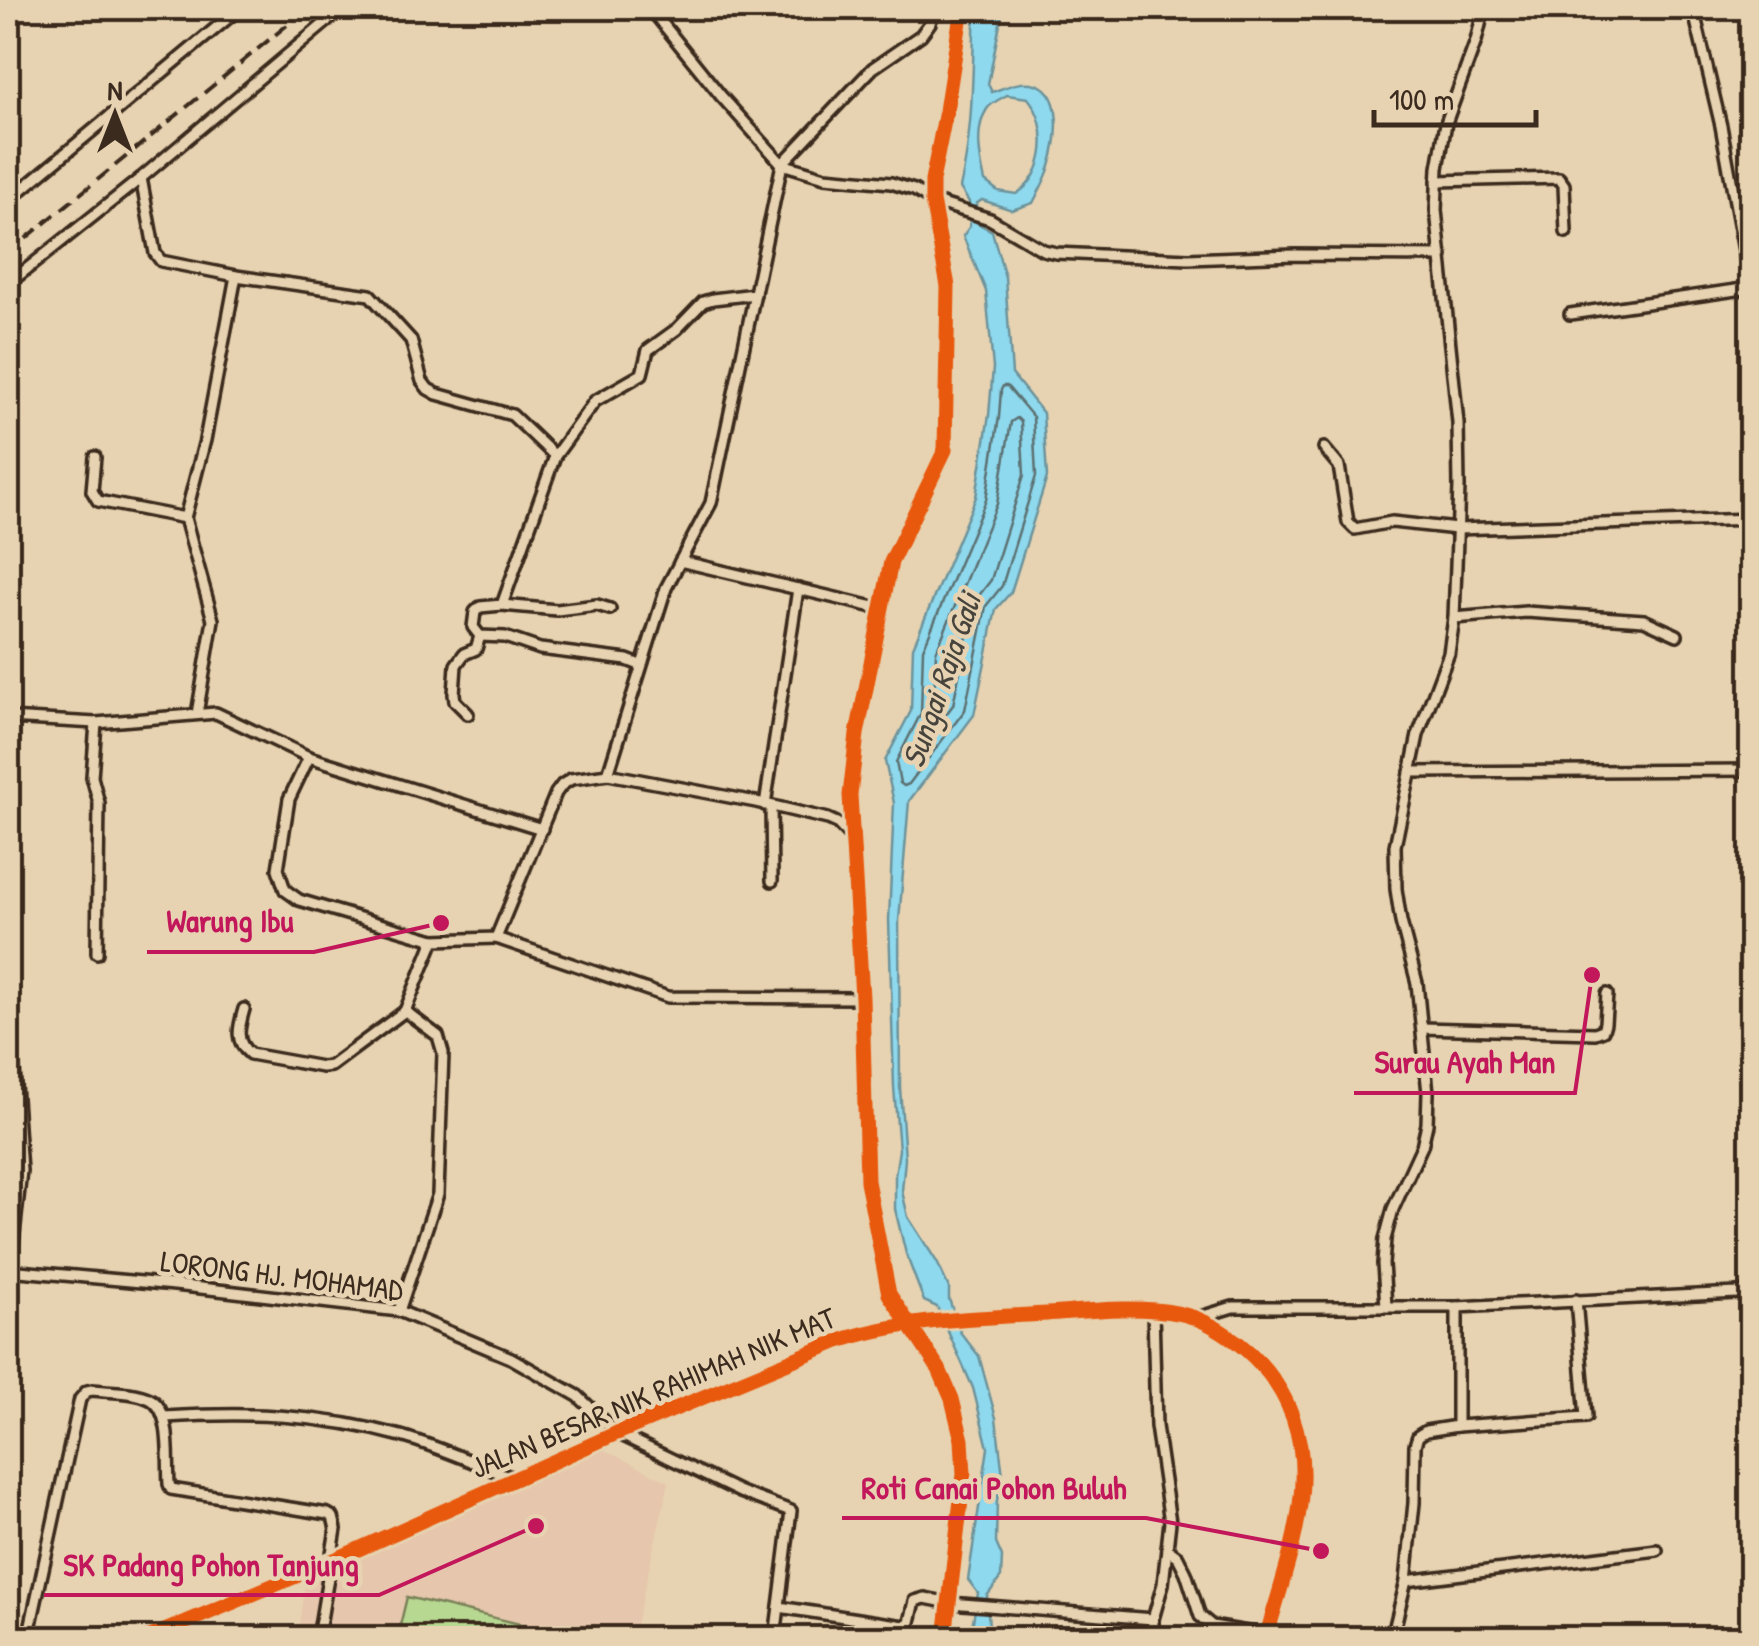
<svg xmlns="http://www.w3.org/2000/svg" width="1759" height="1646" font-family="'Patrick Hand',sans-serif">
	<rect width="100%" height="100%" fill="#e7d3b1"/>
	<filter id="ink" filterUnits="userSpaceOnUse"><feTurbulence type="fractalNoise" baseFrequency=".01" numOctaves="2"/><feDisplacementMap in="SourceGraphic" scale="20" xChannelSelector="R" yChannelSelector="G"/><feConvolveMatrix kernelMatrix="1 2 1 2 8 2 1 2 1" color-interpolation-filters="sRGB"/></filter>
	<g filter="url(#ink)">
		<path fill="#e6c6ac" d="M602,1449l67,33 -36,156h-336l10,-68z"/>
		<path fill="#b7d891" stroke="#798158" stroke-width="2.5" d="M407,1597l171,41h-181z"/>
		<path fill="#8ed9ee" stroke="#6d939b" stroke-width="2.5" fill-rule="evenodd" d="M975,8h28l-15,76 4,8c12,-4 26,-11 39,-9 35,5 27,60 19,83 -4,13 -11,25 -17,37l-21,7 -30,-10 -6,4 1,19 15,8 13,46 7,97 31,39 4,64 -36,115 -15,17 -22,106 -65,86 -10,120 1,166 5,72 -3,32 6,26 29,45 12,26v11l11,33 19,24 17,62 7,58 -6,24 -1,43 6,14 -1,20 -14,19 2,32 -2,10h-17l8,-45 -10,-13 20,-132 -15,-60 -36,-81 -13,-6 -18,-47 -11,-45v-34l4,-25 -5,-63 -5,-167 5,-117 -9,-42 26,-50 2,-64 63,-150 13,-82 4,-47 -7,-77 -23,-55 7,-10 -1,-24 -9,-14c14,-58 12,-121 15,-180zM1007,95l21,3c22,27 20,77 -12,96l-18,-3 -13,-10c-5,-21 -11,-52 2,-72 4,-6 13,-10 20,-14z"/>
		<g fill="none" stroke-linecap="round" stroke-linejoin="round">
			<g stroke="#5c7071" stroke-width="2.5">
				<path d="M1007,386l26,31 3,59 -34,110 -16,20 -21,104 -56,74 -5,2 -4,-3 -4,-21 25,-49 2,-64 63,-149 13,-83 2,-27 2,-4z"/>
				<path d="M1017,418l4,4 3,53 -33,105 -17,22 -21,103 -12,16 -5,1 -3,-4 3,-66 61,-148 14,-82z"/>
			</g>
			<g stroke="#3b2a1e" stroke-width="16">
				<g id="minor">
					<path d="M650,8l71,88 61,68 43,13 66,6 23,7 18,11 58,18 53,31 13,3 132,6 107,-4 147,1"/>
					<path d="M1693,8l28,118 31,168"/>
					<path d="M8,170l15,18"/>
					<path d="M141,178l14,75 6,8 75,15 134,19 41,45 11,41 6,8 9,5 75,21 43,41"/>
					<path d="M1437,181l122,-3 5,7 2,47"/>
					<path d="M8,201l232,-193"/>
					<path d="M8,284l133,-106 202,-170"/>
					<path d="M1570,314l180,-26"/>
					<path d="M1324,448l15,18 9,56 7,7 37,-7 65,7 295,-10"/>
					<path d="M95,457l-3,34 6,10 87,17 28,102 -16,94"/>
					<path d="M185,518l20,-78 31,-164"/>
					<path d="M680,561l202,48"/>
					<path d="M502,605l55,5 40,-5 13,4"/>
					<path d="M1454,618l72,-6 118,8 33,15"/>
					<path d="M640,665l-13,-5 -87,-11 -35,-12 -25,-1 -7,-9 2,-15 5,-5 22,-2 53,-149 40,-55 47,-27 6,-24 29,-21 26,-27 10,-3 42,-5"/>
					<path d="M468,714l-13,-13 -1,-7 2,-29 8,-11 12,-5 4,-13"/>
					<path d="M8,718l88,5 120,-10 93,44 233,72"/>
					<path d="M96,723l-4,54 7,26 -2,150"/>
					<path d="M309,757l-20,42 -11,70 7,21 14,10 135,40"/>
					<path d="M1410,772l342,-2"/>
					<path d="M608,774l58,-186 45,-85 71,-339 91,-96 48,-33 9,-12 4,-15"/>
					<path d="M765,805l33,-216"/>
					<path d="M771,806l1,75"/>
					<path d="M496,938l172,59 194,1"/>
					<path d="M244,1009c-5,18 -10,32 6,45l72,13 9,-1 74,-55"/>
					<path d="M1422,1028l173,5 8,-3 2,-7 2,-29"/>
					<path d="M8,1040l5,15 8,116 -11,100"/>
					<path d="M8,1270l167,15 224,26 112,47 67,38 39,37 123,59 51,19 -16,127"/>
					<path d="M1386,1306l-3,-42 2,-25 8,-30 29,-63 5,-22 1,-31 -11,-110 -16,-61 -5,-33 -1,-43 23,-111 31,-82 5,-35 5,-131 -1,-64 -22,-213 2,-42 8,-45 30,-82 8,-33"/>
					<path d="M1457,1307l280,-14 15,-3"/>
					<path d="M399,1311l39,-117 5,-141 -5,-17 -33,-25 29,-71 62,-2 60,-145 6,-8 9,-6 37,-5 148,28 72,17 9,4 16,17"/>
					<path d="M1197,1318l36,-11h224v119"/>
					<path d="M165,1417c83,-5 155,-3 236,19 39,11 77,29 115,43"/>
					<path d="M1167,1549l11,8 8,16 14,43 12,10 72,12"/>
					<path d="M1406,1581l251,-31"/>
					<path d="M779,1607l125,19 6,-4 5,-21 10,-3 25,5 203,16"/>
					<path d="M28,1638l52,-239 7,-8 5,-1c18,2 42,1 58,9 23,12 17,61 19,85l2,5 157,25 5,3 3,12 -18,109"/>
					<path d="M945,1638l19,-164 -2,-34 -10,-41 -13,-30 -50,-75 -22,-113 -5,-183 -12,-203 7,-61 34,-172 54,-112 3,-164 -16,-85v-20l14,-70 16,-103"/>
					<path d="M1153,1638v-19l10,-35 7,-62 -14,-96 -3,-116"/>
					<path d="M1392,1638l14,-57 8,-78 1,-58 3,-9 8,-5 31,-5 129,-9 -10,-117"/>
				</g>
			</g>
			<g stroke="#3b2a1e" stroke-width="19">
				<path id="tertiary" d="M148,1638l184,-77 285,-128 219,-91c67,-23 140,-24 211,-28 42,-3 88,-9 130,-1 23,4 43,16 61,30 52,41 71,97 62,162 -6,45 -22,90 -34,133"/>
			</g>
			<use href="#minor" stroke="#e7d3b1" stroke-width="9"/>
			<use href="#tertiary" stroke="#e7d3b1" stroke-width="11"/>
			<path stroke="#3b2a1e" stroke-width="4" stroke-dasharray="15 8" stroke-linecap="butt" d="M8,253l300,-245"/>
			<g stroke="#e7d3b1" stroke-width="21">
				<g id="cycleway">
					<path d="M148,1638l184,-77 285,-128 219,-91c67,-23 140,-24 211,-28 42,-3 88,-9 130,-1 23,4 43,16 61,30 52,41 71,97 62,162 -6,45 -22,90 -34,133"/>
					<path d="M945,1638l19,-164 -2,-34 -10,-41 -13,-30 -50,-75 -22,-113 -5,-183 -12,-203 7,-61 34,-172 54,-112 3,-164 -16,-85v-20l14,-70 16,-103"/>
				</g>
			</g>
			<use href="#cycleway" stroke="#e8590c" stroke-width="15"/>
		</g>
	</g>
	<g text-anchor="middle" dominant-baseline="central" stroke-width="9" stroke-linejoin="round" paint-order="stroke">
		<g font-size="30" fill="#3b2a1e" stroke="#e7d3b1">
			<text transform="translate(282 1275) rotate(7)">LORONG HJ. MOHAMAD</text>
			<text transform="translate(653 1392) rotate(-23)">JALAN BESAR NIK RAHIMAH NIK MAT</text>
		</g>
		<g font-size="32" font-style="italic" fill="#47443d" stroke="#e7d3b1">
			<text transform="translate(941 680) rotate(-71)">Sungai Raja Gali</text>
		</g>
	</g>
	<path fill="none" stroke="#c2185b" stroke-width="4" d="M441 923L314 952H147M1592 975L1575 1093H1354M1321 1551L1146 1518H842M536 1526L379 1595H44"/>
	<g fill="#c2185b" stroke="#e7d3b1" stroke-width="4">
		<circle cx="441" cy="923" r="10"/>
		<circle cx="1592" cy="975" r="10"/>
		<circle cx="1321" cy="1551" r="10"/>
		<circle cx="536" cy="1526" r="10"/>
	</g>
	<g font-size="32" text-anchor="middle" font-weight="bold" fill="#c2185b" stroke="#e7d3b1" stroke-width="9" stroke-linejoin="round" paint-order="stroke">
		<text x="230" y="932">Warung Ibu</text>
		<text x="1465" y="1073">Surau Ayah Man</text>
		<text x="994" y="1499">Roti Canai Pohon Buluh</text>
		<text x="211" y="1576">SK Padang Pohon Tanjung</text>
	</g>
	<rect width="1759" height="1646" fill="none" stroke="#e7d3b1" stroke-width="40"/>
	<rect x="20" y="20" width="1719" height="1606" fill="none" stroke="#3b2a1e" stroke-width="4" filter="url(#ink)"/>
	<g transform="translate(115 115)" stroke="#e7d3b1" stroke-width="8" paint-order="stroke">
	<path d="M0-8L18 38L0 25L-18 38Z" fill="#3b2a1e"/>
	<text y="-15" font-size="28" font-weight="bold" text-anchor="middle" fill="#3b2a1e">N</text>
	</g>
	<path d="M1374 110v15h162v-15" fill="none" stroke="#3b2a1e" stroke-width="5"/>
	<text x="1389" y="110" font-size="30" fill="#3b2a1e" stroke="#e7d3b1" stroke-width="8" paint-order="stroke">100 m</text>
</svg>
